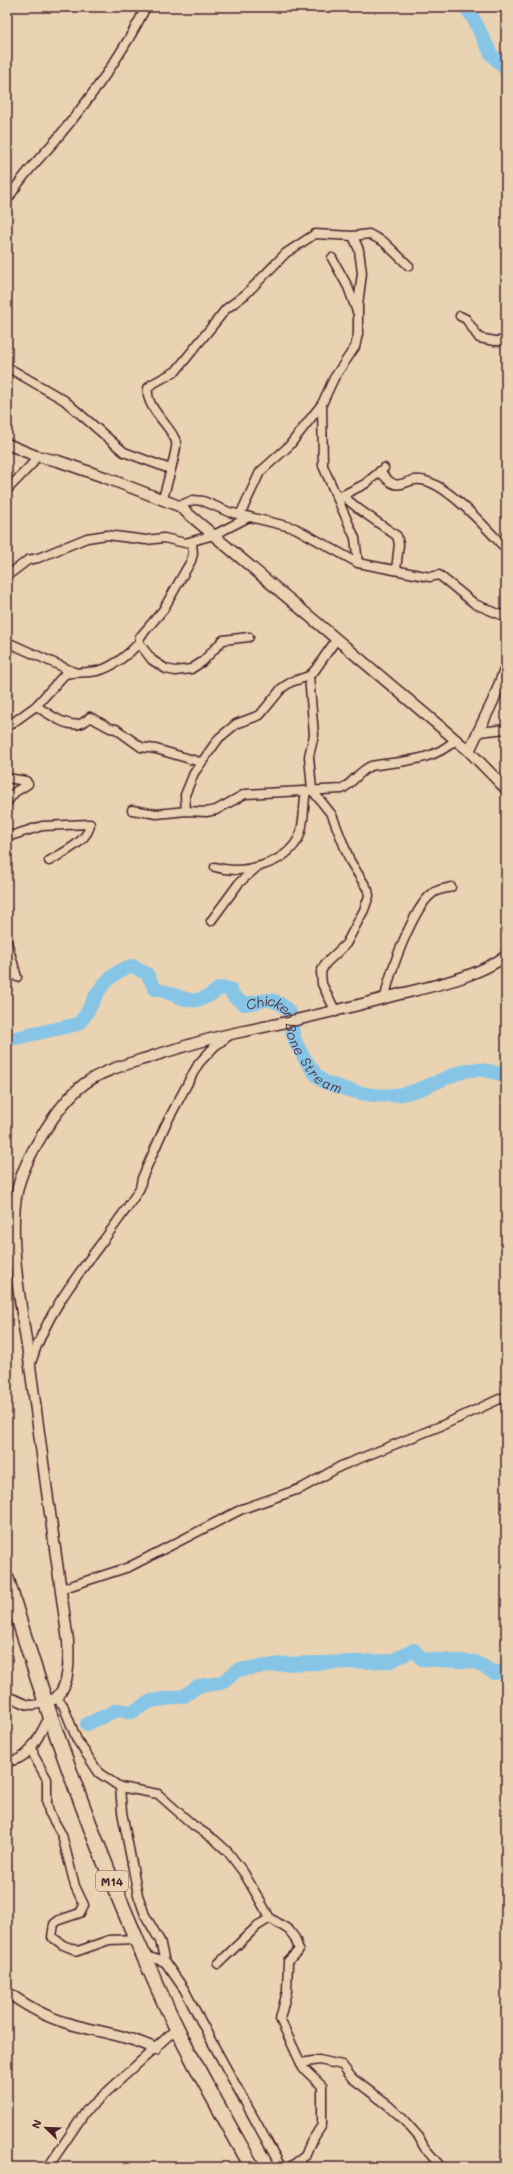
<svg xmlns="http://www.w3.org/2000/svg" width="513" height="2174" font-family="Mali,sans-serif">
	<rect width="100%" height="100%" fill="#e9d3b2"/>
	<filter id="ink" filterUnits="userSpaceOnUse"><feTurbulence type="fractalNoise" baseFrequency=".025" numOctaves="2"/><feDisplacementMap in="SourceGraphic" scale="8" xChannelSelector="R" yChannelSelector="G"/><feConvolveMatrix kernelMatrix="1 2 1 2 8 2 1 2 1" color-interpolation-filters="sRGB"/></filter>
	<g filter="url(#ink)">
		<g fill="none" stroke-linecap="round" stroke-linejoin="round">
			<g stroke="#87c5e7" stroke-width="14">
				<path d="M465,7l7,9 19,38 15,16"/>
				<path id="s1" d="M7,1040l71,-16c11,-10 12,-20 20,-32 6,-10 23,-25 35,-26l14,8 8,15c30,6 35,23 65,-1l10,1 3,7 11,8c7,0 21,-5 26,-4 7,1 17,7 20,14 2,6 2,14 3,21 3,11 22,43 32,47 30,12 61,19 92,8 36,-12 48,-30 89,-14"/>
				<path d="M87,1724l30,-14 15,2 19,-11 33,-5 14,-10 23,-3 17,-13 43,-6 110,-3 23,-11 8,9 53,3 20,11 11,-3"/>
			</g>
			<g stroke="#4a1f2b" stroke-width="11">
				<g id="minor">
					<path d="M7,201c13,-23 31,-41 48,-60 35,-42 67,-85 91,-134"/>
					<path d="M332,258l16,29 9,25"/>
					<path d="M460,316l6,3 13,19 16,3h11"/>
					<path d="M7,367l57,33 60,52 46,17"/>
					<path d="M322,404l1,62 32,72 3,25"/>
					<path d="M380,471c21,28 23,3 46,10 25,7 62,49 80,68"/>
					<path d="M7,490l25,-26 4,-8"/>
					<path d="M343,496l17,14 37,26 2,8 -3,26"/>
					<path d="M339,497l26,-13 19,-16"/>
					<path d="M163,499c2,-10 15,-50 13,-57 -4,-16 -31,-33 -28,-54l4,-4 24,-13 50,-62 20,-15 40,-41 29,-19 38,2 16,-2 15,8 25,24"/>
					<path d="M179,506l14,-6 10,1 26,11 66,16 63,35 72,14 9,-2 36,29 31,13"/>
					<path d="M240,515l20,-43 29,-26 33,-42 12,-26 21,-31 3,-13v-29l4,-32 -3,-23 -6,-14"/>
					<path d="M192,542l1,12 -2,7 -28,49 -23,27 -1,6 13,17 14,9 9,2 16,-2 11,-7 21,-22 26,-3"/>
					<path d="M7,576l21,-16 10,-2 49,-20 20,-3 39,5 18,-2 21,5 29,-8 35,-18"/>
					<path d="M336,640l-21,30 -6,6 5,59 -5,21 3,34 20,25 18,46 18,29 1,6 -5,14 -18,34 -21,20 -4,8 1,12 14,28"/>
					<path d="M7,642l67,30"/>
					<path d="M36,706c12,7 29,21 43,18 5,-1 8,-4 11,-7l20,11 6,1 25,18 15,2 44,13"/>
					<path d="M7,727l29,-21 29,-32c10,-2 21,-1 32,-3 15,-3 32,-17 42,-28"/>
					<path d="M479,732l27,-3"/>
					<path d="M7,778l19,3 2,3 -13,8 -8,10"/>
					<path d="M132,810l25,4 29,-3 20,1 10,-2 29,-16 97,-5c11,-6 17,-18 29,-23 28,-5 62,-4 84,-26"/>
					<path d="M186,811l-1,-16 9,-22 25,-35 17,-14 24,-9 22,-27 9,-6 18,-6"/>
					<path d="M7,837l35,-11 48,-2c-1,17 -28,29 -41,37"/>
					<path d="M215,867c26,8 71,-2 84,-30 6,-14 4,-31 7,-46"/>
					<path d="M211,921l28,-38 17,-15"/>
					<path d="M7,942l10,35"/>
					<path d="M385,998c4,-24 28,-91 48,-105 5,-4 13,-4 18,-6"/>
					<path d="M31,1363c20,-67 73,-116 109,-175l2,-10 23,-52 26,-49 8,-14 16,-17 15,-11"/>
					<path d="M61,1589l68,-22 113,-58 60,-21 39,-22 102,-41 63,-29"/>
					<path d="M7,1697c17,3 18,13 38,5"/>
					<path d="M56,1698l7,7 14,35 22,33 21,14 38,7 35,31 22,15 13,12 16,21 26,45 19,12 6,8 4,12 -11,11 -1,30 -7,28 23,49 19,18v39l-12,19 -5,12 -15,11"/>
					<path d="M32,1746l2,10 13,23v24l2,9 13,23 13,51 9,19 -4,8 -21,7 -5,4 -2,13 11,8 15,6 31,-11 28,-1"/>
					<path d="M7,1761c24,1 32,-28 43,-45"/>
					<path d="M120,1787l2,25 16,83 7,20 15,26 5,21"/>
					<path d="M146,1960l3,-3 16,5 19,27 29,55 68,123"/>
					<path d="M218,1964l39,-38 13,-8"/>
					<path d="M301,2063l18,-3 23,5 10,13 37,28 13,12 17,19 5,10 17,20"/>
					<path d="M48,2167l38,-56 91,-83"/>
				</g>
			</g>
			<g stroke="#4a1f2b" stroke-width="13">
				<g id="tertiary">
					<path d="M7,444l29,12 22,5 46,16 75,29 290,245 37,38"/>
					<path d="M469,751l24,-50 13,-34"/>
					<path d="M45,1702c3,-1 9,-2 12,-5 13,-13 12,-39 11,-56 -13,-92 -26,-183 -38,-275 -7,-50 -23,-126 -13,-174 6,-32 41,-88 67,-108 19,-14 44,-20 66,-27 28,-9 56,-18 85,-24 55,-11 110,-24 165,-39 37,-9 74,-16 106,-38"/>
					<path d="M7,1992c18,13 39,25 60,31 30,9 60,12 89,26"/>
				</g>
			</g>
			<g stroke="#4a1f2b" stroke-width="17">
				<path id="trunk" d="M7,1580c42,142 93,282 155,417 26,58 59,114 90,170"/>
			</g>
			<use href="#minor" stroke="#e9d3b2" stroke-width="8"/>
			<use href="#tertiary" stroke="#e9d3b2" stroke-width="10"/>
			<use href="#trunk" stroke="#e9d3b2" stroke-width="14"/>
		</g>
	</g>
	<g text-anchor="middle" dominant-baseline="central" stroke-width="3" stroke-linejoin="round" paint-order="stroke">
		<rect fill="#e9d3b2" stroke="#7a5554" stroke-width="1" x="96" y="1871" width="32" height="20" rx="3"/>
		<g font-size="12" font-weight="bold" fill="#4a1f2b">
			<text x="112" y="1881">M14</text>
		</g>
		<g font-size="14" font-style="italic" fill="#533847" stroke="#e9d3b2">
			<text stroke="none"><textPath href="#s1" startOffset="365">Chicken Bone Stream</textPath></text>
		</g>
	</g>
	<rect width="513" height="2174" fill="none" stroke="#e9d3b2" stroke-width="24"/>
	<rect x="12" y="12" width="489" height="2150" fill="none" stroke="#4a1f2b" stroke-width="1.5" filter="url(#ink)"/>
	<g transform="translate(46 2128) rotate(293)" stroke="#e9d3b2" stroke-width="3" paint-order="stroke">
	<path d="M0-3L7 15L0 10L-7 15Z" fill="#4a1f2b"/>
	<text y="-6" font-size="11" font-weight="bold" text-anchor="middle" fill="#4a1f2b">N</text>
	</g>
</svg>
